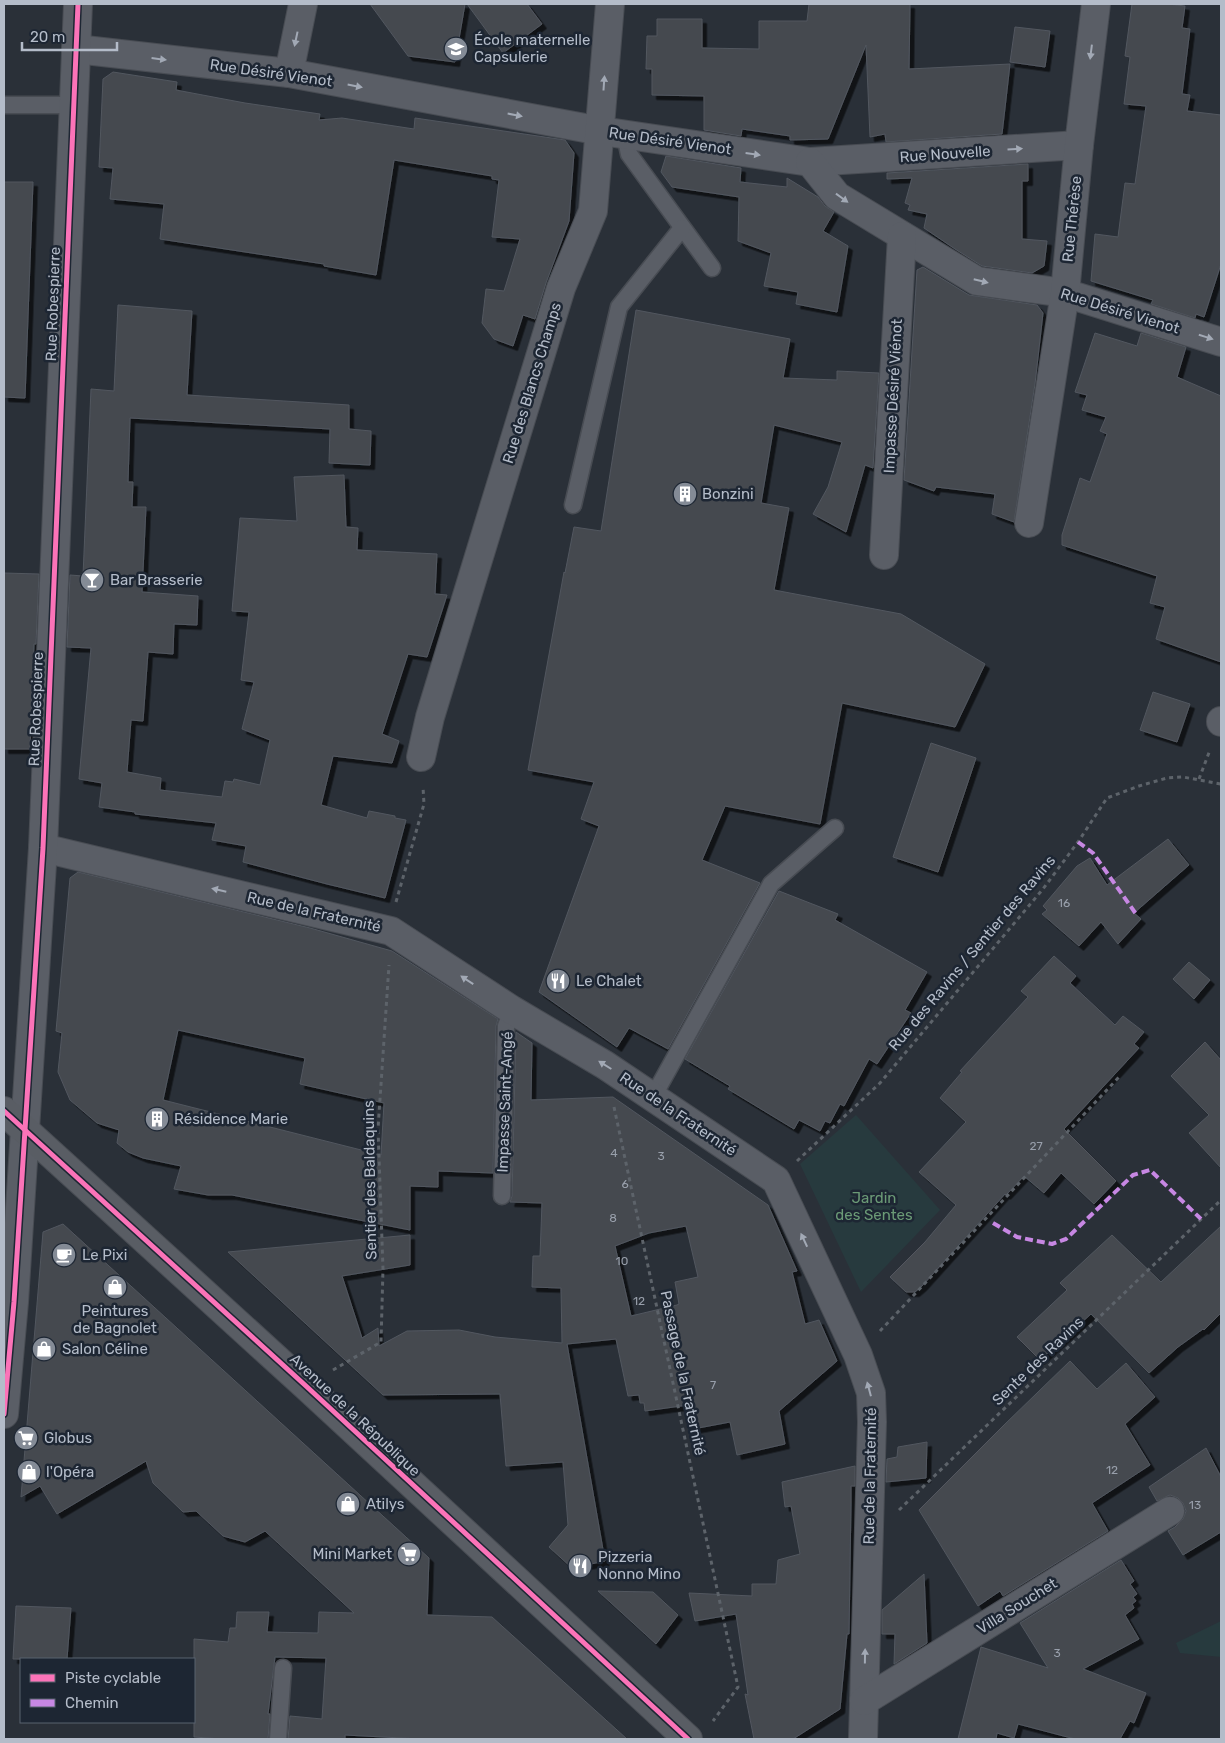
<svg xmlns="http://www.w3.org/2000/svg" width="1225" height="1743" font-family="Rubik,sans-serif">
	<defs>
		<filter id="shadow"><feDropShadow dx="4.5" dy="4.5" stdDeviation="0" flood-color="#0009"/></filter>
	</defs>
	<rect width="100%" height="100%" fill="#2a3038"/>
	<g fill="#273a3e">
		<path d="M856,1115l84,95 -79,82 -61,-128z"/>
		<path d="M1221,1621v36l-41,-4 -4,-10z"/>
	</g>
	<g fill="#444950" stroke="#52575f" fill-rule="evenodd" filter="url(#shadow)">
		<path d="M370,4h95l-10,58 -47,-6z"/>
		<path d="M467,4h60l15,20 -39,29z"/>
		<path d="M809,4h101l-1,65 101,-5 -8,70 -116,8 -1,-8 -15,3 -4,-92 -38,94 -38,1v-4l-48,-7 -1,7 -37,-6v-34l-52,-1v-26h-6l1,-33h10v-17h45v29l57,1v-28h48z"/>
		<path d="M1132,4h36l17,2 -3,22 8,1 -8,65 8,1 -3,16 34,4v149l-17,53 -8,-3 -1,4 -44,-14 2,-4 -62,-19 4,-47 23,3 7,-54 10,1 11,-78 -22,-2 6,-47 -5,-1z"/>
		<path d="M1015,27l35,4 -5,36 -35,-5z"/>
		<path d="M113,72l64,10 -1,8 69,13 75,11 -1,6 23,-2 72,11 1,-11 150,22 9,13 -5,68 -23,62 -11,36 -12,-4 -10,31 -19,-7 -12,-16 4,-34 18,2 16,-52 -28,-2 7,-57 -7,-1v-3l-98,-16 -18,115 -52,-9v-2l-164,-25 4,-35 -54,-5 3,-31 -14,-1 4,-88z"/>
		<path d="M666,156l75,12 -1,14 47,5v-9l31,19 7,9 9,6 -11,19 25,15 -11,66 -41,-8 2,-12 -34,-6 7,-33 -33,-12 1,-44 -67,-10 -11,-15z"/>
		<path d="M1028,164v17h-6v58l25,2 -3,25 -12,7 -50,-7 -27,-17 -31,-21 3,-14 -19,-4 2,-5 -5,-2 7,-25 -25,1v-6z"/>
		<path d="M4,182h29l-8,216 -21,-1z"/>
		<path d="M923,267l46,28 68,10 6,8 -8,71 -21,138 -22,-8 3,-20 -59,-7 -2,4 -30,-11 13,-210z"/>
		<path d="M118,305l74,6 -5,84 162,10v24l22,2 -1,34 -41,-2 1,-34 -200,-11 -2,64h5l-1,25h14l-4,85 56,4 -1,29 -23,-1 -1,30 -25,-2 -5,69 -12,-1 -4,52 34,6 -1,12 62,7 3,-16 8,1 1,-3 26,6 10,-45 -28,-11 12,-47 -13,-2 8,-68 -17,-1 8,-93 57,3 -3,-44 50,-2 2,52 12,1 -1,22 80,4 -2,40 12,1 -20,62 -19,-3 -26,80 17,7 -7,22 -59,-7 -12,49 46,13 2,-7 26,5v2l11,2 -21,78 -58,-14 -84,-22 3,-16 -34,-6 4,-17 -81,-9v-2l-36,-5 3,-24 -23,-4 12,-131 -24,-1 3,-72 13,1 8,-187 23,2z"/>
		<path d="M636,310l154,29 -7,39 54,2v-9l42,2 -6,95 -8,-3 -19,67 -33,-18 15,-27 14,-45 -68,-17 -13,78 28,5 -15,82 127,24 84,50 -30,63 -113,-24 -22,121 -95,-18 -23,54 58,23 -92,166 -39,-21 -12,19 -78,-55 60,-166 -18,-7 13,-37 -66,-12 36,-198 1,1 9,-46 27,4z"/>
		<path d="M1095,333l42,13 4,-13 45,14 -9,30 44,19v266l-65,-23 9,-32 -15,-4 7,-27 -95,-31v-10l18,-57 10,4 17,-48 -7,-3 6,-14 -24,-7 5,-15 -12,-3z"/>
		<path d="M4,573l35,1 -3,70h-2l-4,105h-26z"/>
		<path d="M1153,692l37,12 -13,38 -37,-12z"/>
		<path d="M931,743l45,15 -38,114 -45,-15z"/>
		<path d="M1168,839l21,26 -55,48 7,6 -23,25 -17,-22 -22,24 -37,-32 5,-4 -4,-4 34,-40 13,-8 17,27z"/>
		<path d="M78,872l232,56 82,23 106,68 -2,7 -3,147 -55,-2v16l-28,-1v44l-178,-35h-24l-34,-6 7,-23 -38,-8 -15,-6 -11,-9 2,-13 -22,-7 -27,-23 -12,-28 4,-39 -6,-2 14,-153zM178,1030l127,28 -5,26 84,19 -3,52 -218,-55z"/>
		<path d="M779,891l59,23 -3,6 92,52 -22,38 6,3 -34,51 -8,-5 -25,47 -4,-2 -10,19 -5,-2 -5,10 -21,-11 -5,9 -66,-40 2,-3 -45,-27z"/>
		<path d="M1054,956l22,20 -6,7 45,42 8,-9 21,16 -10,12 5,4 -75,81 52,52 -22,23 -33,-31 -17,20 -20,-17 -18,19 -1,-1 -83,92 -7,6h-9l-16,-15 35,-35 31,-37 -37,-33 47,-50 -26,-24 22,-26 -2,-1 68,-74 -7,-6z"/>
		<path d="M1189,962l21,18 -16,19 -21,-20z"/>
		<path d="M516,1032l16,11 -1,57 82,-3 155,108 29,66 -5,1 13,52 14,-4 18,41 -58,50 6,33 -48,11 -7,-33 -37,7 -5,-24 -43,6 -1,-8h-4l-1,-8 -11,1 -12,-57 -49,5 38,217 -33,7 -23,-21 19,-22 -5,-63 -57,4 -6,-72 -117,1 -155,-143 182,-17v30l-68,11 20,62 16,-10 1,18 28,-15 52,-1 36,7 67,6 -1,-55 -29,-1 1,-31h7l2,-53 -32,-1 2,-6zM686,1226l12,51 -23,5 4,22 -2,1 -46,11 -16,-70 34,-13z"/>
		<path d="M1205,1042l16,18v108l-32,-35 20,-18 -38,-39z"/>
		<path d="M63,1224l366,334 -2,57 65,2 135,122h-206l-76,-4v4h-57l2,-23 32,3 4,-61 -51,-1 -7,57h2l-2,25h-46l-28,-2v-98l34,3 2,-14h6l1,-16h32l-2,20 51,1 1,-21 35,1 -89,-82 -20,11 -22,-6 -27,-25 -13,1 -30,-29 -7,-22 -89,53 -17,-28 -19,11 22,-265z"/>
		<path d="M1221,1226v87l-17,17 -1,-1 -25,18 -29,26 -58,-59 -51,46 -23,-23 50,-47 -7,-7 52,-48 49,47z"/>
		<path d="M1070,1361l27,28 29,-26 29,34 -30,27 25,41 -58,38 16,28 -105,65 -3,-5 -22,15 -59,-96 85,-85z"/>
		<path d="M927,1442l-1,36 -40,4 1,-23 10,-2 1,-10z"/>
		<path d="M1206,1448l15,29v55l-38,23 -15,-24 7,-4 8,-8 3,-8 -3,-8 -5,-5 -8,-3 -13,6 -8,-14z"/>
		<path d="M855,1466v20h-4v17l-2,131h-2l-7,75 -47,30h-39l-9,-45 3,1 -12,-81 -41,7 -6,-28 63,3v-12h24l2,-24 22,-6 -9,-48 -6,1 -3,-25z"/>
		<path d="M1121,1560l13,21 -4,3 7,10 -4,3 3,4 -4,3 2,4 -9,7 14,24 -56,30 63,24 -12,30 -4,-2 -10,18h-45l-57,-15 -4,14 -17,-5 -1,6h-38l23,-92 67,21 -28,-45z"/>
		<path d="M924,1574l3,69 -33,21 1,-30h-13v-24z"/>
		<path d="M598,1591l55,1 25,23 -22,29z"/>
		<path d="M16,1606l55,2 -4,51h-54z"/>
	</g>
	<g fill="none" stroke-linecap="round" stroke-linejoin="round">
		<g stroke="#484c53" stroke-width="19">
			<g id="lane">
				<path d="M4,105h70"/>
				<path d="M625,135l4,19 83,114"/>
				<path d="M573,505l46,-198 63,-79"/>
				<path d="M653,1097l118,-213 64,-56"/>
				<path d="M502,1196l4,-170 6,-16"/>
				<path d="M278,1739l5,-71"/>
			</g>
		</g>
		<g stroke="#484c53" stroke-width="30">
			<g id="street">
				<path d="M76,49l213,24 312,58 209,31 269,-17"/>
				<path d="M289,73l14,-69"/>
				<path d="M810,162l27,34 140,85 88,12 156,49"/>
				<path d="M1029,523l36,-230 14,-148 17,-141"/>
				<path d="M884,555l18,-319"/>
				<path d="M1221,722v-1"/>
				<path d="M421,757l9,-40 131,-429 32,-77 17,-207"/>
				<path d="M43,848l348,83 121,79 93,55 171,115 82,175 13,38 1,29 -9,317"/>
				<path d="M4,1414l10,-112 29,-454 35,-844"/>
				<path d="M864,1701l306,-190"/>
			</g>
		</g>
		<g stroke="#484c53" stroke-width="30">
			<path id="secondary" d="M4,1111l302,275 382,353"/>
		</g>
		<g stroke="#5d636a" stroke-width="3" stroke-dasharray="4 4" stroke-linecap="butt">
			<path d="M1199,779l11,-29"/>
			<path d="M396,902l28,-98 -1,-17"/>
			<path d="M614,1107l124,580 -25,34"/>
			<path d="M797,1161l83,-78 163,-194 35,-47 29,-44 32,-12 28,-8 16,-1 38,7"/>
			<path d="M880,1331l240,-255"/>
			<path d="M333,1370l48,-28 2,-73 -5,-140 11,-164"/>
			<path d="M899,1510l322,-310"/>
		</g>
		<use href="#lane" stroke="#5a5e66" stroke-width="16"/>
		<use href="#street" stroke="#5a5e66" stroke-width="28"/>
		<use href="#secondary" stroke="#595d64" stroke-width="28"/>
		<g stroke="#c787e3" stroke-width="4" stroke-dasharray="8 4" stroke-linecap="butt">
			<path d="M1078,842l15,11 43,61"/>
			<path d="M993,1223l24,14 35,7 14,-5 67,-64 17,-5 51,49"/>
		</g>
		<g stroke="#1d2633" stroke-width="8">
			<g id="cycleway">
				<path d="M4,1111l302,275 382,353"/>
				<path d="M4,1414l10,-112 29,-454 35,-844"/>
			</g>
		</g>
		<use href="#cycleway" stroke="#fb73b8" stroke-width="5"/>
	</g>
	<defs><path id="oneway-solid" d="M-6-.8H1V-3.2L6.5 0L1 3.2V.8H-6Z" transform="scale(1.25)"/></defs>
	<g fill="#a2a9b5">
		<use href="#oneway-solid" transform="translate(296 39) rotate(102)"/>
		<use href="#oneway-solid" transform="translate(1091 52) rotate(97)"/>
		<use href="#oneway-solid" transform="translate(159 59) rotate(7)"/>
		<use href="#oneway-solid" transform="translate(604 83) rotate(-86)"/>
		<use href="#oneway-solid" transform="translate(355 86) rotate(11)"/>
		<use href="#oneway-solid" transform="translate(515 115) rotate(11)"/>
		<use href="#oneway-solid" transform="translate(1015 149) rotate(-4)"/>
		<use href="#oneway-solid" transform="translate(753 154) rotate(8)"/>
		<use href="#oneway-solid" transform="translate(842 198) rotate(36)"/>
		<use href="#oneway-solid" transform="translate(981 281) rotate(14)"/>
		<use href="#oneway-solid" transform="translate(1206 337) rotate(17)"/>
		<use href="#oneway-solid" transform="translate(219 890) rotate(-167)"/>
		<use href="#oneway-solid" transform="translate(467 980) rotate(-147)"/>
		<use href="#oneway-solid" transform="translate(605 1065) rotate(-148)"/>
		<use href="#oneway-solid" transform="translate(804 1240) rotate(-115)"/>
		<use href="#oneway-solid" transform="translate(869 1389) rotate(-105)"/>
		<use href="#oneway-solid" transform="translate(865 1656) rotate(-89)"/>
	</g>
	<defs>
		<g id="school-disc" transform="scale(1.25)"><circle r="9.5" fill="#848b96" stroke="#1d2633"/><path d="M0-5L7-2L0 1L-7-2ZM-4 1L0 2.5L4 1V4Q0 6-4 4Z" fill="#fff"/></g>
		<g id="building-disc" transform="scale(1.25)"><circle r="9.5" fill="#848b96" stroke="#1d2633"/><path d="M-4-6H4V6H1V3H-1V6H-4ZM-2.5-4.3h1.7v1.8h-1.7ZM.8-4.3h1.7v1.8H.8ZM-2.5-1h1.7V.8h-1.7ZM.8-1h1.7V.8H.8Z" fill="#fff"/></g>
		<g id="bar-disc" transform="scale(1.25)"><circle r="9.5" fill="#848b96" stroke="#1d2633"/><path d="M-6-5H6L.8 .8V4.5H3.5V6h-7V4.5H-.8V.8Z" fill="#fff"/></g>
		<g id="restaurant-disc" transform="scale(1.25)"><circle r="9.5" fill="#848b96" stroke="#1d2633"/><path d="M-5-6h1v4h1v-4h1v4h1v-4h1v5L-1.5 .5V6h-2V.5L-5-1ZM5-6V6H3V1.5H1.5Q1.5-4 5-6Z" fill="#fff"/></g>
		<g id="cafe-disc" transform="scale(1.25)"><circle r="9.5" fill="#848b96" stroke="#1d2633"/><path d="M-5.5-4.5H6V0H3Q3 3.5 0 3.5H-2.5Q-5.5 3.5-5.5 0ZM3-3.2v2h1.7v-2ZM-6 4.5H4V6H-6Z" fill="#fff"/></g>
		<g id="shop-disc" transform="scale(1.25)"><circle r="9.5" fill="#848b96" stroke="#1d2633"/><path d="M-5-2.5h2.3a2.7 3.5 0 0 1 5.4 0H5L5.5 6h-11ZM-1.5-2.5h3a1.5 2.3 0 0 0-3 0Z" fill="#fff"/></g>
		<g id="supermarket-disc" transform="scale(1.25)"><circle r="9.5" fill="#848b96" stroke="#1d2633"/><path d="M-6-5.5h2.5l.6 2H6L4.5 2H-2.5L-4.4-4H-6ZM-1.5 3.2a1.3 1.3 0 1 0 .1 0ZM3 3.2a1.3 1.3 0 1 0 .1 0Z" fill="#fff"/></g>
	</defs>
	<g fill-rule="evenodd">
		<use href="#school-disc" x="456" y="49"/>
		<use href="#building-disc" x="685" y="494"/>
		<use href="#bar-disc" x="92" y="580"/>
		<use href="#restaurant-disc" x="558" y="981"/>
		<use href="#building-disc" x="157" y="1119"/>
		<use href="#cafe-disc" x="64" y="1255"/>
		<use href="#shop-disc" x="115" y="1287"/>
		<use href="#shop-disc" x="44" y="1349"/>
		<use href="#supermarket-disc" x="26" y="1438"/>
		<use href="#shop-disc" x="29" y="1472"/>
		<use href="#shop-disc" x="348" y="1504"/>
		<use href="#supermarket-disc" x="409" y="1554"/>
		<use href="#restaurant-disc" x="580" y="1566"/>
	</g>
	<g text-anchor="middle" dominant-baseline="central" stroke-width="5" stroke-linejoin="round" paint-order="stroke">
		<g font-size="12" fill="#989fab">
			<text x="1064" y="903">16</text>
			<text x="1036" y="1146">27</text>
			<text x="614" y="1153">4</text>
			<text x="661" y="1156">3</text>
			<text x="625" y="1184">6</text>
			<text x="613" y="1218">8</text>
			<text x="622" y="1261">10</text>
			<text x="639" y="1301">12</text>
			<text x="713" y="1385">7</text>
			<text x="1112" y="1470">12</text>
			<text x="1195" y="1505">13</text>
			<text x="1057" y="1653">3</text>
		</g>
		<g font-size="15" fill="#b4bcc9" stroke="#1d2633" text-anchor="start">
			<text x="474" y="40">École maternelle<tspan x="474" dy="17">Capsulerie</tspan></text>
			<text x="702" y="494">Bonzini</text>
			<text x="110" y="580">Bar Brasserie</text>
			<text x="576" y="981">Le Chalet</text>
			<text x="174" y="1119">Résidence Marie</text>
			<text x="82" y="1255">Le Pixi</text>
			<text x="115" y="1311" text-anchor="middle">Peintures<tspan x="115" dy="17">de Bagnolet</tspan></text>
			<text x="62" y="1349">Salon Céline</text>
			<text x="44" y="1438">Globus</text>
			<text x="46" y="1472">l'Opéra</text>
			<text x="366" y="1504">Atilys</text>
			<text x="392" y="1554" text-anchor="end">Mini Market</text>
			<text x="598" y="1557">Pizzeria<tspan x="598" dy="17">Nonno Mino</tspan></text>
		</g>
		<g font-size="15" fill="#b4bcc9" stroke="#1d2633">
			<text transform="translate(271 73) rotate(8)">Rue Désiré Vienot</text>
			<text transform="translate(670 141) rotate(8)">Rue Désiré Vienot</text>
			<text transform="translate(945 154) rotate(-4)">Rue Nouvelle</text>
			<text transform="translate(1072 219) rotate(-84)">Rue Thérèse</text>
			<text transform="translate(53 304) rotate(-88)">Rue Robespierre</text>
			<text transform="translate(1120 311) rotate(17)">Rue Désiré Vienot</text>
			<text transform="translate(532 383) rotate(-73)">Rue des Blancs Champs</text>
			<text transform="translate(893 396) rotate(-87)">Impasse Désiré Viénot</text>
			<text transform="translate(36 709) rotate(-88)">Rue Robespierre</text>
			<text transform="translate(314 912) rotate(13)">Rue de la Fraternité</text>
			<text transform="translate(972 953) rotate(-50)">Rue des Ravins / Sentier des Ravins</text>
			<text transform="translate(505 1102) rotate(-88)">Impasse Saint-Angé</text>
			<text transform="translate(678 1114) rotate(34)">Rue de la Fraternité</text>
			<text transform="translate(370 1180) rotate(-91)">Sentier des Baldaquins</text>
			<text transform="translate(1038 1361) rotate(-44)">Sente des Ravins</text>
			<text transform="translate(683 1373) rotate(78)">Passage de la Fraternité</text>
			<text transform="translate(355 1415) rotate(43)">Avenue de la République</text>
			<text transform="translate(870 1476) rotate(-89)">Rue de la Fraternité</text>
			<text transform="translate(1017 1606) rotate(-32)">Villa Souchet</text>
		</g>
		<g font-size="15" fill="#6b9a76" stroke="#1d2633">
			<text x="874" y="1198">Jardin<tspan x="874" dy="17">des Sentes</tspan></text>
		</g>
	</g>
	<rect width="1225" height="1743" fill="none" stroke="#b4bcc9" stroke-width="10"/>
	<rect x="20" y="1658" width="175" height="65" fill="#1d2633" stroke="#59626f"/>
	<rect x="30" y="1674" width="25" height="8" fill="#fb73b8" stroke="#59626f"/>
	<text x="65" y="1683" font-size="15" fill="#b4bcc9">Piste cyclable</text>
	<rect x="30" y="1699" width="25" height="8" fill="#c787e3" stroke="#59626f"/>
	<text x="65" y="1708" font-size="15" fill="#b4bcc9">Chemin</text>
	<path d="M22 42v8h95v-8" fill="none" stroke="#b4bcc9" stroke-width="2.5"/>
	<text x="30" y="42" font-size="15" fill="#b4bcc9" stroke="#1d2633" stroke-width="4" paint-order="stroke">20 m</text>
</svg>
